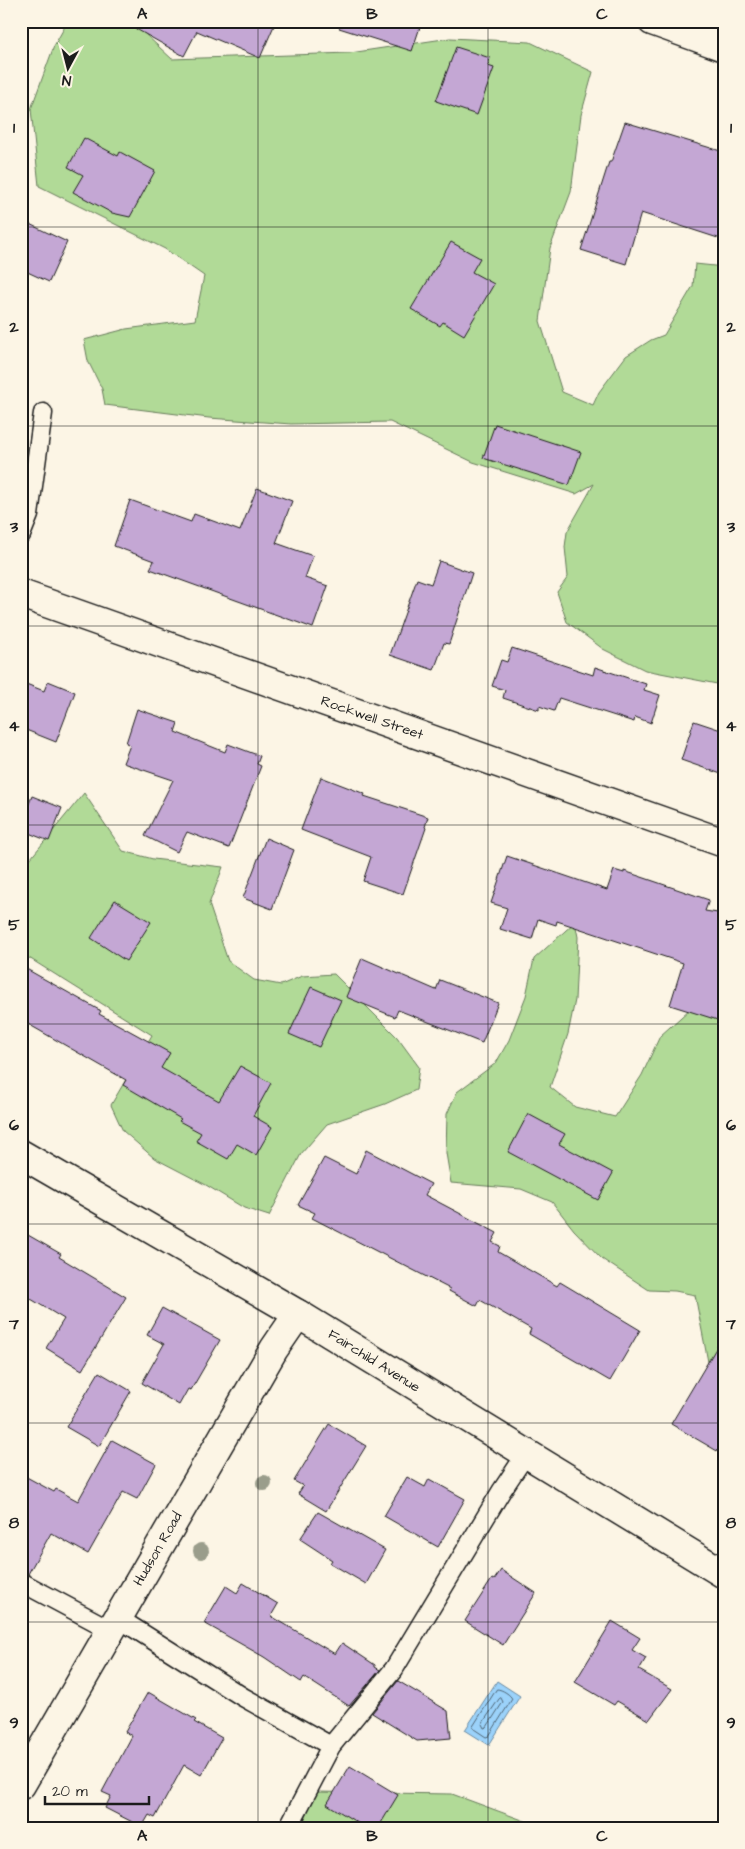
<svg xmlns="http://www.w3.org/2000/svg" width="745" height="1849" font-family="'Architects Daughter',sans-serif">
	<rect width="100%" height="100%" fill="#fcf5e5"/>
	<filter id="ink" filterUnits="userSpaceOnUse"><feTurbulence type="fractalNoise" baseFrequency=".02" numOctaves="2"/><feDisplacementMap in="SourceGraphic" scale="10" xChannelSelector="R" yChannelSelector="G"/><feConvolveMatrix kernelMatrix="1 2 1 2 8 2 1 2 1" color-interpolation-filters="sRGB"/></filter>
	<g filter="url(#ink)">
		<g fill="#b1da97" stroke="#667b5a">
			<path d="M68,21h63l41,38 178,-6 100,-15 80,4 63,30 -12,43 -10,77 -21,56 -10,73 22,71 31,13 6,-13 27,-36 25,-16 13,-5 29,-49 2,-22 29,3v413l-7,4 -72,-14 -42,-21 -36,-27 -10,-30 11,-15 -3,-30 2,-15 27,-48 -18,10 -103,-32 -83,-40 -99,2 -82,-6 -104,-13 -3,-16 -14,-28 -4,-21 42,-11 69,-9 9,-44 -39,-27 -126,-63 -8,-77 23,-63z"/>
			<path d="M84,793l39,58 30,8 70,8 -14,37 19,57 26,19 27,5 21,-9 32,-2 63,63 22,30 -3,23 -31,14 -58,20 -26,30 -32,62 -25,-8 -38,-23 -52,-27 -31,-27 -12,-26 41,-70 -131,-82v-83z"/>
			<path d="M575,922l3,15 -3,63 -7,34 -18,53 25,20 40,10 27,-42 18,-39 51,-46 13,28v382l-14,-28 -15,-77 -20,-4 -26,-1 -47,-31 -28,-29 -22,-28 -31,-13 -70,-6 -5,-30 1,-39 10,-22 39,-29 13,-23 17,-44 8,-37z"/>
			<path d="M316,1792l136,2 92,34h-243z"/>
		</g>
		<path fill="#9bd2fa" stroke="#6889a1" d="M497,1681l23,15 -31,49 -24,-15z"/>
		<g fill="none" stroke-linecap="round" stroke-linejoin="round">
			<g stroke="#4f6575" stroke-width="1">
				<path d="M497,1689c5,0 14,6 15,10l-23,37 -3,1 -12,-8 -1,-2z"/>
				<path d="M501,1698l2,4 -16,25 -3,1 -2,-4 17,-25z"/>
			</g>
		</g>
		<g fill="#c4a7d4" stroke="#1c1c1c">
			<path d="M122,21h154l-16,37 -63,-27 -13,25z"/>
			<path d="M340,21h82l-10,30 -73,-23z"/>
			<path d="M456,47l34,11 -2,8 6,2 -17,47 -41,-14z"/>
			<path d="M625,122l99,30v88l-83,-27 -15,51 -45,-14 28,-88h2z"/>
			<path d="M84,138l34,18 2,-4 35,19 -25,46 -18,-4 -39,-21 10,-17 -15,-8z"/>
			<path d="M21,220l46,22 -18,40 -28,-13z"/>
			<path d="M451,242l29,16 -8,14 22,12 -30,51 -21,-13 -3,4 -29,-17z"/>
			<path d="M495,424l86,28 -12,33 -86,-27z"/>
			<path d="M257,488l35,13 -16,42 37,13 -8,22 23,8 -15,42 -163,-59 4,-8 -40,-15 16,-46 61,22 3,-8 46,17z"/>
			<path d="M439,561l33,12 -23,71 -5,-1 -10,27 -44,-15 27,-76 14,5z"/>
			<path d="M512,648l81,27 2,-8 51,17 -2,6 16,5 -9,28 -16,-6 -1,5 -75,-24 -5,13 -15,-5v4l-36,-12 2,-8 -13,-4 9,-26 6,2z"/>
			<path d="M48,681l27,11 -19,50 -35,-14v-46l23,9z"/>
			<path d="M137,709l41,14 -3,9 50,20 3,-8 32,12 -3,8 4,2 -32,82 -42,-16 -10,20 -32,-16 28,-56 -50,-17 7,-18 -4,-2z"/>
			<path d="M694,721l30,10v44l-43,-15z"/>
			<path d="M321,777l44,17 -1,2 64,21 -3,10 1,1 -23,66 -40,-13 8,-24 -70,-27z"/>
			<path d="M32,796l30,12 -13,33 -28,-11v-6z"/>
			<path d="M266,838l28,12 -22,59 -29,-11z"/>
			<path d="M507,856l100,34 7,-20 10,3v-2l85,29 -4,11 19,3v108l-54,-17 13,-42 -126,-42 -1,4 -18,-6 -6,20 -32,-10 7,-21 -16,-5z"/>
			<path d="M115,900l36,22 -25,39 -35,-23z"/>
			<path d="M362,958l74,32 4,-10 58,23 -16,40 -84,-33 -3,7 -49,-20z"/>
			<path d="M21,966l80,45 -2,3 71,39 -9,15 58,33 21,-35 31,17 -18,33 19,11 -16,28 -19,-11 -9,15 -32,-18 5,-8 -22,-12 2,-2 -58,-34 3,-5 -105,-60z"/>
			<path d="M311,987l30,13 -22,47 -30,-13z"/>
			<path d="M528,1114l37,20 -6,10 54,29 -15,27 -90,-48z"/>
			<path d="M366,1150l65,34 -6,11 72,38 -5,9 8,4 -2,6 59,34 3,-4 80,48 -30,51 -81,-47 2,-5 -51,-29 -3,6 -28,-15 1,-2 -138,-71 3,-5 -17,-8 26,-47 32,16z"/>
			<path d="M21,1231l40,23 -2,3 67,40 -44,73 -36,-22 18,-29 -43,-26z"/>
			<path d="M162,1308l58,32 -29,50 -3,-1 -9,16 -37,-22 22,-39 -17,-9z"/>
			<path d="M724,1335v120l-53,-31z"/>
			<path d="M99,1372l32,19 -32,55 -33,-19z"/>
			<path d="M329,1424l37,22 -40,65 -28,-17 5,-8 -9,-5z"/>
			<path d="M112,1440l44,24 -19,35 -14,-7 -35,62 -37,-21 -23,41 -7,-3v-97l33,18 2,-3 22,12z"/>
			<path d="M407,1477l18,10 4,-8 36,20 -27,48 -54,-31z"/>
			<path d="M318,1512l67,38 -19,34 -36,-21 2,-3 -32,-21z"/>
			<path d="M501,1570l35,23 -33,52 -38,-24 27,-42 2,1z"/>
			<path d="M243,1583l35,21 -7,12 64,38 7,-11 33,22v2l5,3 -31,36 -45,-29 -3,5 -37,-25 -60,-34 22,-37 11,7z"/>
			<path d="M612,1621l28,17 -8,12 14,8 -7,12 33,19 -23,31 -32,-19 -3,4 -39,-23z"/>
			<path d="M398,1681l50,30 3,27 -34,3 -45,-28z"/>
			<path d="M148,1692l48,28 -2,2 28,16 -21,37 -17,-10 -29,53 -6,-3 -7,12 -37,-19 6,-12 -9,-4 30,-56 -7,-4z"/>
			<path d="M350,1766l48,29 -20,33h-12l-39,-24z"/>
		</g>
		<g fill="none" stroke-linecap="round" stroke-linejoin="round">
			<g stroke="#1c1c1c" stroke-width="21">
				<g id="service">
					<path d="M21,535l8,-20 14,-102"/>
					<path d="M21,1582l90,48"/>
					<path d="M118,1618l125,79 88,49"/>
					<path d="M288,1828l43,-82 63,-77 108,-179 24,-36"/>
				</g>
			</g>
			<g stroke="#1c1c1c" stroke-width="31">
				<g id="minor">
					<path d="M652,21l72,26"/>
					<path d="M21,594l703,249"/>
				</g>
			</g>
			<g stroke="#1c1c1c" stroke-width="31">
				<path id="tertiary" d="M21,1785l253,-436 24,-35"/>
			</g>
			<g stroke="#1c1c1c" stroke-width="31">
				<path id="secondary" d="M21,1154l277,160 426,260"/>
			</g>
			<use href="#service" stroke="#fcf5e5" stroke-width="18"/>
			<use href="#minor" stroke="#fcf5e5" stroke-width="28"/>
			<use href="#tertiary" stroke="#fcf5e5" stroke-width="28"/>
			<use href="#secondary" stroke="#fcf5e5" stroke-width="28"/>
		</g>
		<g fill="#9a9d8b">
			<circle cx="264" cy="1483" r="8"/>
			<circle cx="201" cy="1551" r="8"/>
		</g>
	</g>
	<path fill="none" stroke="#1c1c1c" stroke-width="1" stroke-opacity="0.55" d="M258,21v1807M488,21v1807M21,227h703M21,426h703M21,626h703M21,825h703M21,1024h703M21,1224h703M21,1423h703M21,1622h703"/>
	<g text-anchor="middle" dominant-baseline="central" stroke-width="4.5" stroke-linejoin="round" paint-order="stroke">
		<g font-size="14" fill="#1c1c1c" stroke="#fcf5e5">
			<text transform="translate(372 718) rotate(19)">Rockwell Street</text>
			<text transform="translate(374 1361) rotate(32)">Fairchild Avenue</text>
			<text transform="translate(158 1549) rotate(-60)">Hudson Road</text>
		</g>
	</g>
	<rect width="745" height="1849" fill="none" stroke="#fcf5e5" stroke-width="55"/>
	<g transform="translate(68 68) rotate(187)" stroke="#fcf5e5" stroke-width="4" paint-order="stroke">
	<path d="M0-4L9 19L0 12L-9 19Z" fill="#1c1c1c"/>
	<text y="-8" font-size="14" font-weight="bold" text-anchor="middle" fill="#1c1c1c">N</text>
	</g>
	<path d="M45 1796v8h104v-8" fill="none" stroke="#1c1c1c" stroke-width="2.5"/>
	<text x="52" y="1796" font-size="15" fill="#1c1c1c" stroke="#fcf5e5" stroke-width="4" paint-order="stroke">20 m</text>
	<rect x="28" y="28" width="690" height="1794" fill="none" stroke="#1c1c1c" stroke-width="2"/>
	<g font-size="16" text-anchor="middle" font-weight="bold" fill="#1c1c1c">
		<text x="142" y="19">A</text>
		<text x="372" y="19">B</text>
		<text x="602" y="19">C</text>
		<text x="14" y="133">1</text>
		<text x="731" y="133">1</text>
		<text x="14" y="332">2</text>
		<text x="731" y="332">2</text>
		<text x="14" y="532">3</text>
		<text x="731" y="532">3</text>
		<text x="14" y="731">4</text>
		<text x="731" y="731">4</text>
		<text x="14" y="930">5</text>
		<text x="731" y="930">5</text>
		<text x="14" y="1130">6</text>
		<text x="731" y="1130">6</text>
		<text x="14" y="1329">7</text>
		<text x="731" y="1329">7</text>
		<text x="14" y="1528">8</text>
		<text x="731" y="1528">8</text>
		<text x="14" y="1728">9</text>
		<text x="731" y="1728">9</text>
		<text x="142" y="1841">A</text>
		<text x="372" y="1841">B</text>
		<text x="602" y="1841">C</text>
	</g>
</svg>
